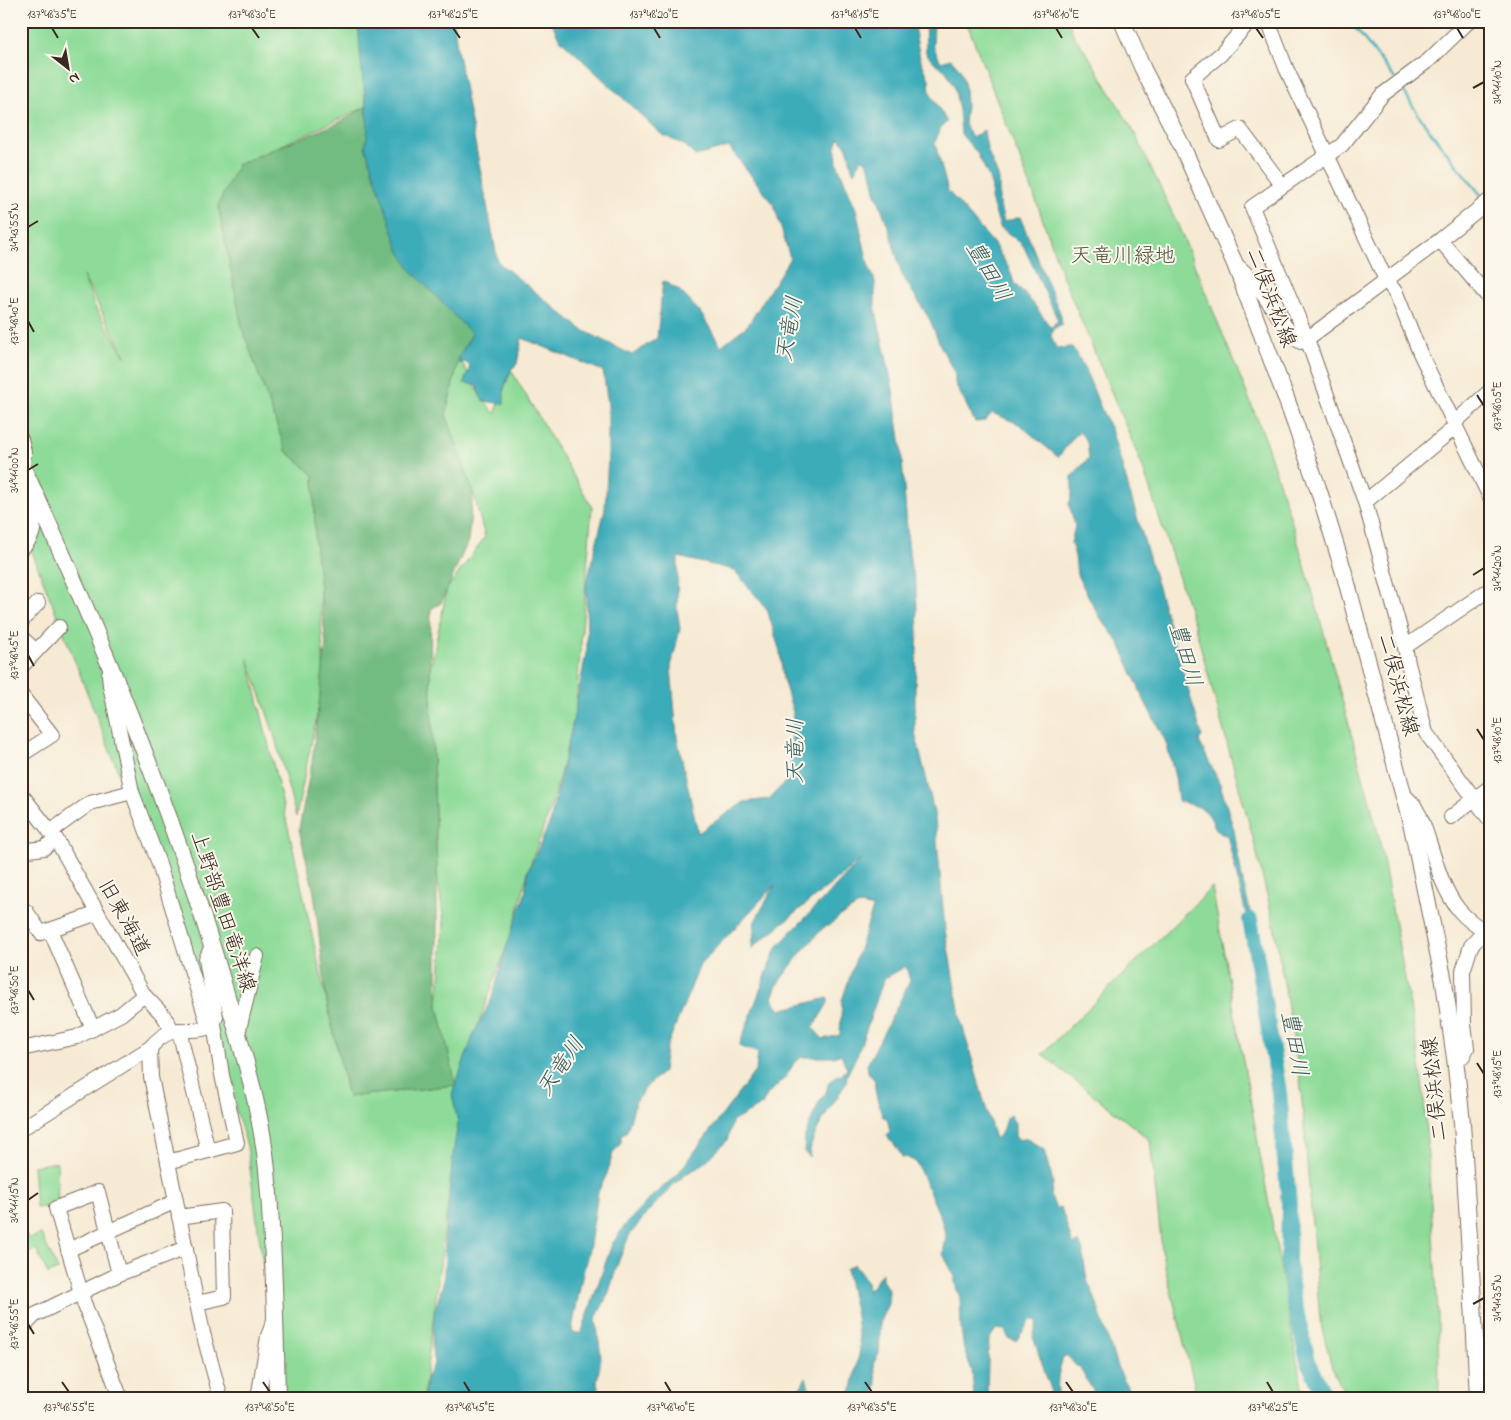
<svg xmlns="http://www.w3.org/2000/svg" width="1511" height="1420" font-family="'Indie Flower','Klee One',sans-serif">
	<rect width="100%" height="100%" fill="#fbf7ec"/>
	<filter id="ink" filterUnits="userSpaceOnUse"><feTurbulence type="fractalNoise" baseFrequency=".02" numOctaves="2"/><feDisplacementMap in="SourceGraphic" scale="10" xChannelSelector="R" yChannelSelector="G"/><feConvolveMatrix kernelMatrix="1 2 1 2 8 2 1 2 1" color-interpolation-filters="sRGB"/></filter>
	<filter id="wash" filterUnits="userSpaceOnUse"><feTurbulence type="fractalNoise" baseFrequency=".0096" numOctaves="4" result="noise"/><feDisplacementMap in="SourceGraphic" scale="20" xChannelSelector="R" yChannelSelector="G"/><feGaussianBlur stdDeviation="1.12" result="paint"/><feColorMatrix in="noise" values="0 0 0 0 0 0 0 0 0 0 0 0 0 0 0 0 0 1.4 0 .05"/><feComposite in="paint" operator="in"/></filter>
	<g filter="url(#wash)">
		<rect width="100%" height="100%" fill="#f6ead4"/>
		<g fill="#8edb99" stroke="#64825c" fill-rule="evenodd">
			<path d="M21,21h338l7,86 -128,58 48,286 28,24 10,206 -28,136 -22,-83 -26,-76 44,186 56,253 107,-12 -17,-79 6,-83 -7,-52 -7,-200 17,-82 38,-52 -12,-45 -27,-78 13,-57 20,37 16,20 16,-44 81,137 -17,209 -22,85 -25,70 -17,67 -4,7 -51,140 2,38 -35,276h-152l6,-29 -30,-224 -68,-219 -158,-403zM83,276l42,80v1l-29,-48z"/>
			<path d="M966,21h102l6,15 14,19 46,77 44,93 85,208 26,80 21,70 57,208 12,46 39,213 6,47 14,215 1,87h-91l-16,-31 -12,-48 -20,-242 -27,-158 -20,-82 -57,-208 -54,-165 -79,-188 -29,-82z"/>
			<path d="M1212,887l92,512h-106l-35,-140 -13,-119 -108,-86z"/>
			<path d="M57,1162l1,43 -22,3 -3,-42z"/>
			<path d="M21,1220l3,4 -2,3 7,12 12,-5 17,36 -10,4 -12,-25 -15,7z"/>
		</g>
		<path fill="#72bb81" stroke="#567250" d="M366,107l6,63 100,164 -13,23 -13,57 27,78 -5,49 -27,62 -10,6 -1,62 7,200v119l1,16 18,79 -108,12 -21,-94 -13,-111 -15,-63 13,-67 14,-118 -11,-101 -1,-68 -28,-24 -44,-123 -24,-123 20,-41 100,-41z"/>
		<g fill="#3cacb9" stroke="#3c6b6c" fill-rule="evenodd">
			<path d="M358,21h96l3,28 41,213 83,67 51,26 25,-17 6,-57 16,9 21,22 21,34 27,-21 42,-67 -16,-53 -45,-58 -34,9 -11,-11 -23,-11 -102,-96 -8,-17h362l7,37 9,21 1,14 17,29 -7,7 -5,14 13,48 46,53 16,26 4,13 19,20 18,25 7,-8 -35,-75 -23,-18 -9,-28 1,-11 -4,-13 -11,-22 -16,-19 -2,-24 -5,-24 -8,-15 -11,-8 -9,-10 -1,-32h9l-1,25 8,16 10,-3 9,10 5,17 1,20 -2,17 8,15 12,-8 3,19 12,30v23l5,20 16,-5 41,98 1,9 -9,5 -2,7 5,12 16,-1c18,25 24,56 39,82l91,307 -3,5 21,43 14,46 8,48 15,62 -4,4 -26,-109c-13,0 -13,-15 -20,-22 -7,-8 -20,-9 -29,-12l-3,-24 -9,-35 -22,-42 -24,-56 -21,-28 -22,-41 -2,-19 -4,-13 4,-17 -6,-22 3,-9v-19l17,-18 -2,-16 -8,-11 -21,26 -39,-33 -27,-11 -7,8 -10,1 -20,-39v-9l-15,-29 -10,-25 -28,-45 -13,-46 -14,-38 -4,-20 -6,-11 -4,-1 -7,14c-7,-15 -1,-22 -15,-35l-3,9 1,16 19,46 12,55 7,17v25l17,78 9,62 7,96 3,26 5,16 2,47 -3,58v44l12,48 8,36 10,113 16,91 34,118 7,-7 4,-14 4,-3 5,8v14l6,3 4,-3 19,13 9,32 -2,14 5,13 5,-2 12,38 6,-3 3,6 5,32 7,15 22,69 17,35h-35l-19,-32 -4,-2 -7,-9 -5,2c-5,14 -7,26 -4,41h-8l-1,-13 -4,-10 -13,-39 5,-16 -6,-2 -16,22 -7,-2 -4,-9 -9,-1 -7,11 -2,51 5,8h-18l-2,-29 -8,-20 -3,-21 -1,-31 -5,-14v-7l-12,-23 3,-17 -5,-19 -25,-56 -10,-5 -3,1 -10,-16 -3,-1 -3,-6 3,-4 -3,-13 -4,-1c-3,-7 -10,-30 -8,-36l-7,-9 -1,-7 43,-84 -4,-15 -22,13 -26,74 -11,22 -1,8c-14,24 -34,46 -37,74l-5,-5 1,-17 14,-33 7,-10 3,-10 9,-7 2,1 7,-7 -6,-15 -7,3h-32l-7,5 -10,16 -18,17 -5,10 -30,17 -5,19 -26,25 -12,6 -14,11 -28,30 -18,23 -10,24 -11,35 -12,23 5,40 -4,24 3,17h-176l2,-20 8,-15 -2,-16 2,-35 10,-33 1,-43 8,-83 5,-31 -6,-29 21,-58 19,-38 15,-53 18,-51 3,-23 22,-49 21,-91 16,-83 -1,-63 19,-76 3,-53v-52l-5,-33 -81,-33 -5,26 -6,6 -7,18v16l-21,-3 -4,-7 -2,-9 -13,-2 6,-17 -5,-4 -5,2 -1,-7 13,-23 -61,-64 -12,-20 -34,-104c7,-24 -1,-49 -3,-74 -2,-17 -3,-34 -4,-51zM678,557l56,13 33,39 13,43 3,27 10,33 -3,65 -21,22 -25,3 -46,31 -21,-96 -6,-70 9,-38 -3,-21zM863,858l-87,90 -37,98 19,7 -2,17 -79,105 -27,23 -24,26 -14,20 -30,87 -1,2h-8l-1,-4 9,-47 9,-37 8,-53 9,-18 6,-21 8,-10v-8l6,-4 9,-30 11,-15 16,-14 3,-23 34,-84 75,-80 -20,36 -3,27zM859,905l14,3 -31,92 -2,35 -17,4 -10,-11 15,-25v-5l-48,12 -8,-12 6,-15 22,-29 24,-27 6,-2 9,-8z"/>
			<path d="M854,1264l13,18 1,10 14,-19v7l7,11 -1,13 -8,17v17l-1,16 -5,8 2,21 -2,16h-24l10,-50 -4,-33 -10,-47z"/>
			<path d="M806,1378l5,15 1,6h-22l10,-11z"/>
		</g>
		<g fill="none" stroke-linecap="round" stroke-linejoin="round">
			<g stroke="#3cacb9" stroke-width="2.5">
				<path d="M1350,21l45,58"/>
				<path d="M1402,88c20,36 52,74 79,107"/>
			</g>
			<path stroke="#3cacb9" stroke-width="16" d="M1250,920l6,32 23,140 10,112 -1,57 5,37 15,63 18,38"/>
		</g>
	</g>
	<g filter="url(#ink)">
		<g fill="none" stroke-linecap="round" stroke-linejoin="round">
			<g stroke="#7c6d5e" stroke-width="16">
				<g id="minor">
					<path d="M1250,21l-29,33 -29,24 27,62 21,-11 42,56"/>
					<path d="M1268,21l18,47 100,212 10,13 24,60 70,144"/>
					<path d="M1469,21l-40,39 -47,35 -40,50 -90,62 55,132 58,163 40,145 3,16 18,70 64,87"/>
					<path d="M1489,21l1,1"/>
					<path d="M1440,240l50,59"/>
					<path d="M1235,264c21,15 42,52 58,73l8,5 6,-3 133,-99 50,-40"/>
					<path d="M21,439c1,5 3,10 3,15 -1,9 -4,18 -2,27 5,26 24,46 -1,68"/>
					<path d="M1365,502l89,-74v-5l36,-32"/>
					<path d="M21,622l17,-19"/>
					<path d="M21,637l15,14"/>
					<path d="M1405,647l85,-58"/>
					<path d="M21,667l38,-40"/>
					<path d="M109,674l1,11 22,107 26,69 51,167"/>
					<path d="M21,695l31,40 -31,20"/>
					<path d="M21,794l35,45 88,156 19,20 10,16"/>
					<path d="M1404,795l10,10 6,11c13,31 18,68 39,94 8,10 20,18 31,25"/>
					<path d="M1451,817l39,-30"/>
					<path d="M50,832l40,-29 42,-11"/>
					<path d="M21,851l23,-3 12,-9"/>
					<path d="M21,914l5,-3 15,22 57,-20"/>
					<path d="M50,930l43,99"/>
					<path d="M179,1030l29,121"/>
					<path d="M238,1033l19,-77"/>
					<path d="M150,1048l1,29 17,85 35,171 18,66"/>
					<path d="M21,1049l56,-12 44,-23 23,-19"/>
					<path d="M1455,1058l8,-2 4,-8 -3,-23 -1,-54 8,-25 18,-20"/>
					<path d="M21,1129l129,-81c6,-7 12,-13 21,-16 16,-6 39,5 45,-15l-10,-58 6,-13"/>
					<path d="M168,1162l69,-19 -15,-68 -8,-51"/>
					<path d="M179,1217l43,-6 2,86 -27,6"/>
					<path d="M68,1250l108,-49"/>
					<path d="M119,1274l-21,-82 -42,16 28,95 37,96"/>
					<path d="M21,1329l14,-14 84,-41 67,-26"/>
					<path d="M258,1399l10,-63 6,-16"/>
				</g>
			</g>
			<g stroke="#7c6d5e" stroke-width="18">
				<g id="major">
					<path d="M1122,21l21,48 39,77 53,118 51,134 32,90 27,88 67,251 32,155 11,76 7,65 13,213 3,63"/>
					<path d="M21,463c77,167 148,337 200,513 17,59 36,117 44,177 4,29 5,59 7,88 3,53 4,105 5,158"/>
				</g>
			</g>
			<use href="#minor" stroke="#fff" stroke-width="14"/>
			<use href="#major" stroke="#fff" stroke-width="16"/>
		</g>
	</g>
	<path fill="none" stroke="#3b2a1e" stroke-width="2" d="M52,28l6,10M252,28l7,10M453,28l7,10M654,28l6,10M855,28l6,10M1056,28l6,10M1256,28l7,10M1457,28l6,10M1473,88l11,-6M28,227l10,-6M28,321l6,11M1477,395l7,11M28,470l10,-6M1473,575l11,-7M28,655l6,11M1477,729l7,11M28,990l6,10M1477,1063l7,11M28,1200l10,-7M1473,1304l11,-6M28,1324l6,10M62,1382l7,10M263,1382l7,10M464,1382l6,10M665,1382l6,10M865,1382l7,10M1066,1382l7,10M1267,1382l6,10"/>
	<g text-anchor="middle" dominant-baseline="central" stroke-width="4" stroke-linejoin="round" paint-order="stroke">
		<g font-size="21" fill="#50563d" stroke="#fbf7ec">
			<text x="1123" y="257">天竜川緑地</text>
		</g>
		<g font-size="21" fill="#3b2a1e" stroke="#fbf7ec">
			<text transform="translate(1270 298) rotate(69)">二俣浜松線</text>
			<text transform="translate(1397 685) rotate(75)">二俣浜松線</text>
			<text transform="translate(222 912) rotate(72)">上野部豊田竜洋線</text>
			<text transform="translate(123 918) rotate(61)">旧東海道</text>
			<text transform="translate(1436 1089) rotate(-96)">二俣浜松線</text>
		</g>
		<g font-size="22" font-style="italic" fill="#3b5e5c" stroke="#fbf7ec">
			<text transform="translate(987 272) rotate(60)">豊田川</text>
			<text transform="translate(791 329) rotate(-80)">天竜川</text>
			<text transform="translate(1184 655) rotate(74)">豊田川</text>
			<text transform="translate(797 751) rotate(-90)">天竜川</text>
			<text transform="translate(1293 1044) rotate(80)">豊田川</text>
			<text transform="translate(562 1067) rotate(-56)">天竜川</text>
		</g>
	</g>
	<rect width="1511" height="1420" fill="none" stroke="#fbf7ec" stroke-width="55"/>
	<g transform="translate(68 68) rotate(149)" stroke="#fbf7ec" stroke-width="4" paint-order="stroke">
	<path d="M0-4L9 19L0 12L-9 19Z" fill="#3b2a1e"/>
	<text y="-8" font-size="14" font-weight="bold" text-anchor="middle" fill="#3b2a1e">N</text>
	</g>
	<rect x="28" y="28" width="1456" height="1364" fill="none" stroke="#3b2a1e" stroke-width="2"/>
	<g font-size="12" text-anchor="middle" fill="#3b2a1e">
		<text x="52" y="18">137°48'35"E</text>
		<text x="252" y="18">137°48'30"E</text>
		<text x="453" y="18">137°48'25"E</text>
		<text x="654" y="18">137°48'20"E</text>
		<text x="855" y="18">137°48'15"E</text>
		<text x="1056" y="18">137°48'10"E</text>
		<text x="1256" y="18">137°48'05"E</text>
		<text x="1457" y="18">137°48'00"E</text>
		<text transform="translate(1497 82) rotate(-90)" y="4">34°44'10"N</text>
		<text transform="translate(14 227) rotate(-90)" y="4">34°43'55"N</text>
		<text transform="translate(14 321) rotate(-90)" y="4">137°48'40"E</text>
		<text transform="translate(1497 406) rotate(-90)" y="4">137°48'05"E</text>
		<text transform="translate(14 470) rotate(-90)" y="4">34°44'00"N</text>
		<text transform="translate(1497 568) rotate(-90)" y="4">34°44'20"N</text>
		<text transform="translate(14 655) rotate(-90)" y="4">137°48'45"E</text>
		<text transform="translate(1497 740) rotate(-90)" y="4">137°48'10"E</text>
		<text transform="translate(14 990) rotate(-90)" y="4">137°48'50"E</text>
		<text transform="translate(1497 1074) rotate(-90)" y="4">137°48'15"E</text>
		<text transform="translate(14 1200) rotate(-90)" y="4">34°44'15"N</text>
		<text transform="translate(1497 1298) rotate(-90)" y="4">34°44'35"N</text>
		<text transform="translate(14 1324) rotate(-90)" y="4">137°48'55"E</text>
		<text x="69" y="1411">137°48'55"E</text>
		<text x="270" y="1411">137°48'50"E</text>
		<text x="470" y="1411">137°48'45"E</text>
		<text x="671" y="1411">137°48'40"E</text>
		<text x="872" y="1411">137°48'35"E</text>
		<text x="1073" y="1411">137°48'30"E</text>
		<text x="1273" y="1411">137°48'25"E</text>
	</g>
</svg>
